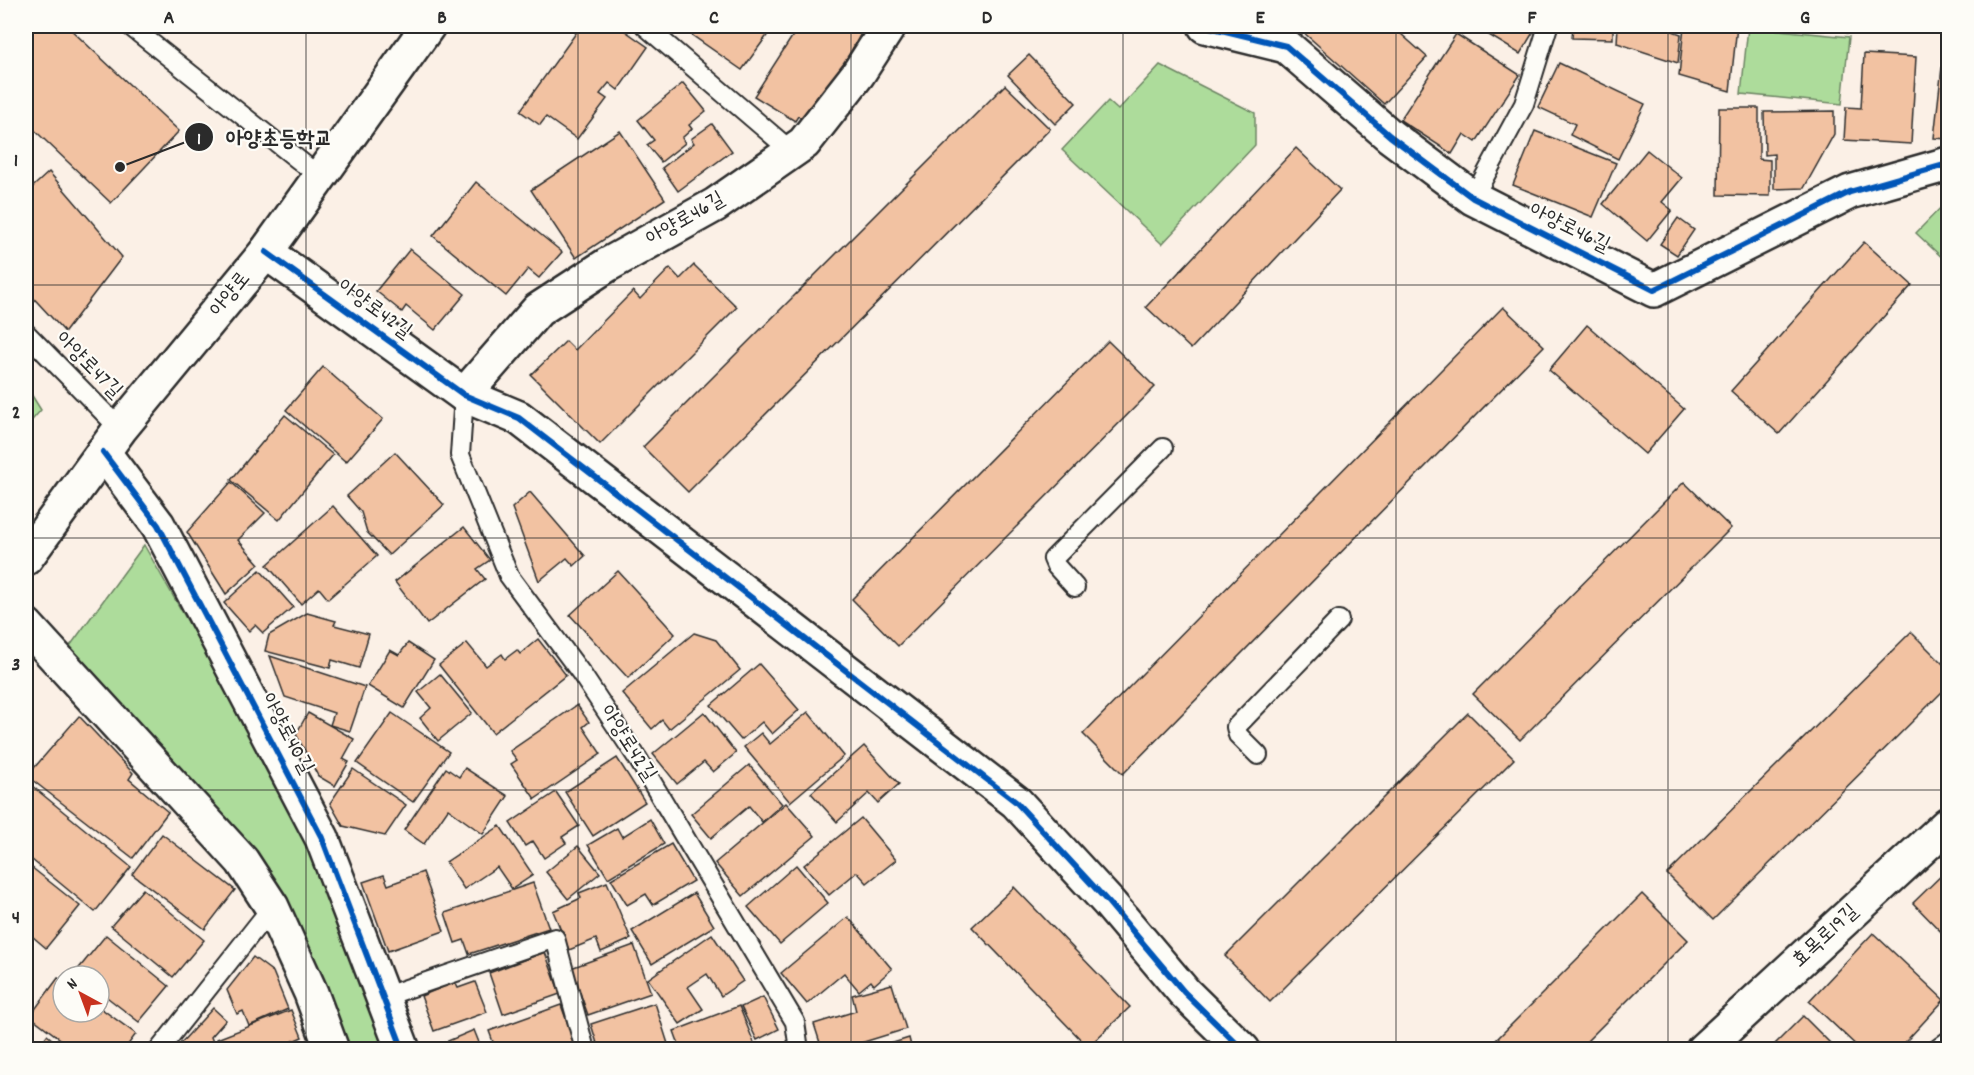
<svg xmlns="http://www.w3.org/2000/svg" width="1974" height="1075" font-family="Dekko,'Poor Story',sans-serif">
	<rect width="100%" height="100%" fill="#fbf0e6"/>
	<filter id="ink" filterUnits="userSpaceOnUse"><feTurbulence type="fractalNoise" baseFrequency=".0167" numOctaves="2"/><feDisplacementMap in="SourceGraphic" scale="12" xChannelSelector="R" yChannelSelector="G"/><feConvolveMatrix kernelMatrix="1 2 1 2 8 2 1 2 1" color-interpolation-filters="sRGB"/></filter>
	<g filter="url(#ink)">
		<g fill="#addc9b" stroke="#6c8463" stroke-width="1.5">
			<path d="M1748,27l101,10 -7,67 -101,-10z"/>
			<path d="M1160,65l95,48v32l-93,99 -100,-94 46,-49 10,9z"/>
			<path d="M1948,200v63l-32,-30z"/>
			<path d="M26,386l15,24 -15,17z"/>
			<path d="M144,545l171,300 82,204h-57l-78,-188 -192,-215z"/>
		</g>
		<g fill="#f2c2a2" stroke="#2b2b2b" stroke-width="1.5">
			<path d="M26,26h41l112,105 -68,72 -85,-81z"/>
			<path d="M581,26h37l30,21 -30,43 -9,-7 -9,11 7,5 -30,40 -31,-22 -6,8 -20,-14z"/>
			<path d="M690,26h84l-32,44 -56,-39z"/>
			<path d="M799,26h66l-20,36 -43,57 -4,-3 -3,5 -41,-25z"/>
			<path d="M1307,26h85l35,31 -43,47 -82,-73z"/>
			<path d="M1474,26h63l-17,28z"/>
			<path d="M1573,26h40v13l-41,-1z"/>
			<path d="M1618,26h53l-1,4 11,4 -3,29 -61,-20z"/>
			<path d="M1684,26h53l-7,65 -51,-15z"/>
			<path d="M1847,26h60v6l-60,1z"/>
			<path d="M1456,34l64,41 -44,67 -12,-8 -12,20 -52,-34z"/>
			<path d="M1864,54l52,3 -5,87 -67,-4 2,-33 15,1z"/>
			<path d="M1029,55l47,48 -21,21 -47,-49z"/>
			<path d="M1943,58l5,1v80l-14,-1z"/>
			<path d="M1559,63l86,41 -27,55 -48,-24 5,-11 -37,-17z"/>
			<path d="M683,83l23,28 -17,14 3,4 -10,9 3,5 -24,19 -14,-17 7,-5 -16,-20z"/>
			<path d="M1005,85l45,44 -362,363 -45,-45z"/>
			<path d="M1719,108h40v51l11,1v36l-52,-1z"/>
			<path d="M1834,111v23l-30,54 -30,1v-35l-9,1 -1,-43z"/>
			<path d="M712,124l20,27 -54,40 -16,-23 32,-25 -3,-4z"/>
			<path d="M620,131l45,68 -89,59 -45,-68z"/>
			<path d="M1535,131l81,32 -23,54 -80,-32z"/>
			<path d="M1296,148l44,42 -149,159 -45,-42z"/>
			<path d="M1647,150l35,28 -20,24 10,8 -25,31 -44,-37z"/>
			<path d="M49,172l73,85 -57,75 -39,-42v-97z"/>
			<path d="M476,182l86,70 -23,26 -11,-9 -22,27 -73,-60z"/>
			<path d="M1678,218l16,12 -17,25 -17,-11z"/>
			<path d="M1864,242l48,43 -133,149 -48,-43z"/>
			<path d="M410,249l55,45 -30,36 -29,-24 -4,6 -26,-21z"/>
			<path d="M694,265l43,42 -137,137 -69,-69 35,-34 9,9 58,-59 7,8 30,-31 10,11z"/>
			<path d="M1503,307l41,39 -421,428 -40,-40z"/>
			<path d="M1587,325l97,84 -39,45 -96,-84z"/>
			<path d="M1108,341l47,46 -257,259 -46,-47z"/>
			<path d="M323,367l60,52 -37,43 -60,-52z"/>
			<path d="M285,415l48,40 -54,65 -48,-40z"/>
			<path d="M395,452l49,53 -55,50 -22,-23 -6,-20 -14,-16z"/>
			<path d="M231,482l34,31 -27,27 21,24 -33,30 -39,-62z"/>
			<path d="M1684,482l47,46 -211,212 -47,-46z"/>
			<path d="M530,492l55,64 -11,10 -7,-8 -28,23 -27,-73z"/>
			<path d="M333,506l44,50 -49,43 -9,-11 -18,16 -34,-39z"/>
			<path d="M464,527l26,33 -13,9 8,10 -58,45 -32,-42z"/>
			<path d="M260,570l33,37 -30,26 -8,-8 -6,6 -25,-28z"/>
			<path d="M618,571l57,63 -47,44 -58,-63z"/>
			<path d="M307,613l29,8 -2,4 35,9 -10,34 -27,-8 -2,8 -65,-17 4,-16z"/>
			<path d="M1911,632l37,37v17l-235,234 -46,-46z"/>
			<path d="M694,633l22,7 24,30 -71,59 -7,-9 -10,9 -30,-36z"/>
			<path d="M538,639l28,36 -73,58 -54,-68 28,-22 19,23 16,-12 3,5 12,-9 3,4z"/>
			<path d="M408,643l26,17 -30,48 -36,-22 22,-36 9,5z"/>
			<path d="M270,656l95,31 -15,44 -20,-6 4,-12 -49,-16z"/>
			<path d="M759,664l40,46 -27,24 -10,-12 -21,18 -30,-35z"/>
			<path d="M440,674l32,39 -34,28 -18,-23 11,-10 -13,-16z"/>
			<path d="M577,705l12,17 -6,5 18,27 -66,45 -24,-35 6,-4 -7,-9z"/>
			<path d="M704,712l32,41 -23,19 -9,-10 -27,22 -24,-30z"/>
			<path d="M808,712l36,44 -54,46 -46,-55 17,-14 9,11z"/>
			<path d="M308,713l46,26 -11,20 6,3 -14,24 -17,-10 -22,-42z"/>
			<path d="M392,713l57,39 -36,50 -56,-39z"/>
			<path d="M1468,713l46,46 -244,243 -45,-46z"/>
			<path d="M79,716l54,57 -4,6 39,33 -35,46 -106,-82z"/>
			<path d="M864,746l35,38 -21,19 -9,-10 -32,29 -26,-29z"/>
			<path d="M617,758l28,44 -52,34 -28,-44z"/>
			<path d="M749,765l33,39 -20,18 -13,-16 -38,32 -20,-24z"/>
			<path d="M446,768l13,9 6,-9 43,28 -25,38 -35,-25 -24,35 -20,-14z"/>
			<path d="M353,769l53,36 -21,31 -42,-10 -13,-23z"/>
			<path d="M26,781l105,86 -36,45 -69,-57z"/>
			<path d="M556,792l23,34 -17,11 4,6 -22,15 -11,-17 -8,5 -15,-23z"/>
			<path d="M786,803l29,33 -72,60 -28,-33z"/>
			<path d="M861,818l35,42 -29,23 -10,-11 -28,23 -25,-30z"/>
			<path d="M650,819l14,25 -56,34 -20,-33 29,-17 5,9z"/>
			<path d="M500,826l33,49 -21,14 -15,-22 -33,22 -18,-27z"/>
			<path d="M162,834l73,56 -30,39 -73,-55z"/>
			<path d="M671,844l22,37 -40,24 -7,-11 -19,11 -16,-26z"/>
			<path d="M578,846l22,27 -32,26 -22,-27z"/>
			<path d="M26,863l54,43 -34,42 -20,-17z"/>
			<path d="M796,865l32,38 -48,41 -32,-37z"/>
			<path d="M1948,869v68l-1,1 -34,-35z"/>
			<path d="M423,872l21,59 -56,20 -25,-69 21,-7 4,10z"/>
			<path d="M607,882l24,57 -30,13 -5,-13 -27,11 -16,-39 28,-13 -2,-5z"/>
			<path d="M533,883l16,45 -80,26 -5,-14 -9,3 -10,-30z"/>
			<path d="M1014,887l116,120 -42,40 -116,-120z"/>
			<path d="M143,889l61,51 -31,37 -62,-51z"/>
			<path d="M694,893l20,33 -62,38 -20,-33z"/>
			<path d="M1642,894l46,46 -110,110h-92z"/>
			<path d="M848,917l44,52 -18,16 -3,-4 -12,10 -15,-18 -37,31 -26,-31z"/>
			<path d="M1873,933l71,67 -46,50h-37l-52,-49z"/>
			<path d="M712,934l31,47 -22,15 -14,-22 -19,13 15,22 -23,15 -32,-45z"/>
			<path d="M106,935l63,51 -30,36 -40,-31v-15h-18l-5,-4z"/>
			<path d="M634,945l17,48 -63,22 -17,-47z"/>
			<path d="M545,952l15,42 -57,20 -14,-41z"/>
			<path d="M253,957l20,15 15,37 -39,17 -6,-15 -6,3 -10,-24z"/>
			<path d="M58,978l5,3v31h36v-5l37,27 -12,16h-49l-45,-34z"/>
			<path d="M455,982l3,6 17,-6 12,30 -53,19 -13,-35z"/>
			<path d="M892,984l14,45 -68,21h-6l-2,-7 -9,3 -7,-22 42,-13 -4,-16z"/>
			<path d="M763,997l16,32 -22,11 -16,-33z"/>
			<path d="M655,1003l14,44 -70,3 -8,-26z"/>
			<path d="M561,1005l14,39 -14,6h-65l-7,-19z"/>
			<path d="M739,1006l16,39 -11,5h-63l-7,-19z"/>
			<path d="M213,1008l13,12 -15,17 5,13h-30l-6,-6z"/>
			<path d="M291,1010l11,27 -30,13h-51l-4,-11z"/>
			<path d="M1803,1016l34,34h-68z"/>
			<path d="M474,1030l8,20h-52l-1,-1z"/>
			<path d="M47,1035l18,15h-29z"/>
			<path d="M909,1038l3,12h-41z"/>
		</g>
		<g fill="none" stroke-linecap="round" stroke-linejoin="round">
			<g stroke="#2b2b2b" stroke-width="22">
				<g id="service">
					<path d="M130,26l190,151"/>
					<path d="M645,26l146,125"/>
					<path d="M1473,198l51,-94 24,-78"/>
					<path d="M26,333l94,96"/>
					<path d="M464,395l-4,60 49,121 72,97 57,86 157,263 4,28"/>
					<path d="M1075,587l-19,-21 -3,-7 110,-111"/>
					<path d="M1258,755l-20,-20 -2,-8 103,-107"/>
					<path d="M383,997l172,-59 30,112"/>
					<path d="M159,1050l113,-143"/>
					<path d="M1936,1050l12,-9"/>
				</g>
			</g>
			<g stroke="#2b2b2b" stroke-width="38">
				<g id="minor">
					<path d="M889,26l-31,48 -54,69 -89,62 -108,60 -69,45 -74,85 55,23 497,384 93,101 75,89 59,58"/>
					<path d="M1205,26l81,20 104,90 83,62 181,92 196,-98 98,-28"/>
					<path d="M103,452l55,73 164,313 81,212"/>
					<path d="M26,625l216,236 30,46 39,86 21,57"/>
					<path d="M1703,1050l245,-226"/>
				</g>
			</g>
			<g stroke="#2b2b2b" stroke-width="38">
				<path id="tertiary" d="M266,252l198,143"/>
			</g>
			<g stroke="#2b2b2b" stroke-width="38">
				<path id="secondary" d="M26,558l94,-129 146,-177 162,-226"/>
			</g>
			<use href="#service" stroke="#fdfcf7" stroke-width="18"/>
			<use href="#minor" stroke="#fdfcf7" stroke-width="33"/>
			<use href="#tertiary" stroke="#fdfcf7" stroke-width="33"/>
			<use href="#secondary" stroke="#fdfcf7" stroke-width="33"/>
			<g stroke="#fdfcf7" stroke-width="10">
				<g id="cycleway">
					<path d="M1205,26l81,20 104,90 83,62 181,92 196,-98 98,-28"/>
					<path d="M266,252l198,143 55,23 497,384 93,101 75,89 59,58"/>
					<path d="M103,452l55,73 164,313 81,212"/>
				</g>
			</g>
			<use href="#cycleway" stroke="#0057b8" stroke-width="6"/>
		</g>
	</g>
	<path fill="none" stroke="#2b2b2b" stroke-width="1.5" stroke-opacity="0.55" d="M306,26v1024M578,26v1024M851,26v1024M1123,26v1024M1396,26v1024M1668,26v1024M26,285h1922M26,538h1922M26,790h1922"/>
	<g text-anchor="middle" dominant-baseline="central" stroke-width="4.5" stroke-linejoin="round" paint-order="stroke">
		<g font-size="21" fill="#2b2b2b" stroke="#fdfcf7">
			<text transform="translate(686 220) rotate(-30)">아양로46길</text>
			<text transform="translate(1569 229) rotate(26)">아양로46길</text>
			<text transform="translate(231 295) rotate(-51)">아양로</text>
			<text transform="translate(374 310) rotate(36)">아양로42길</text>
			<text transform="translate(88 366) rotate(45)">아양로47길</text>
			<text transform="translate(286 734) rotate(62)">아양로40길</text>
			<text transform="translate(627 744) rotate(57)">아양로42길</text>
			<text transform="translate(1826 937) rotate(-43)">효목로19길</text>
		</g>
	</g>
	<path fill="none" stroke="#2b2b2b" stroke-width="2" d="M120 167L199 137"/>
	<g fill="#2b2b2b" stroke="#fdfcf7" stroke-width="2">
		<circle cx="120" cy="167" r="6"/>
		<circle cx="199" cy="137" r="15"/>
	</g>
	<g font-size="18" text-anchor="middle" font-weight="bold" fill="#fff">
		<text x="199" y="144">1</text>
	</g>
	<g font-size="22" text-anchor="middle" font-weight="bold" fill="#2b2b2b" stroke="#fdfcf7" stroke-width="4.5" stroke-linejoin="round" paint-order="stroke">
		<text x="279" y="145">아양초등학교</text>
	</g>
	<rect width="1974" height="1075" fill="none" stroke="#fdfcf7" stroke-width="66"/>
	<g transform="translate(81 994) rotate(319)"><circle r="28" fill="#fdfcf7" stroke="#a9a8a5" stroke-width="1.5"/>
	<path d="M0-4.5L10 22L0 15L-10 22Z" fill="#c8321e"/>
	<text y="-9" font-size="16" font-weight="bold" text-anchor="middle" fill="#2b2b2b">N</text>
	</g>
	<rect x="33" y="33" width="1908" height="1009" fill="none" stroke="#2b2b2b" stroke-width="2"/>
	<g font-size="20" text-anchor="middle" font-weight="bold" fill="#2b2b2b">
		<text x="169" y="23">A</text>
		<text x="442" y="23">B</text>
		<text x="714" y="23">C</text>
		<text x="987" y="23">D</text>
		<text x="1260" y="23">E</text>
		<text x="1532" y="23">F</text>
		<text x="1805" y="23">G</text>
		<text x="16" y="166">1</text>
		<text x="16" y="418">2</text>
		<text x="16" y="670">3</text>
		<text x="16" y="923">4</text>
	</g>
</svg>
